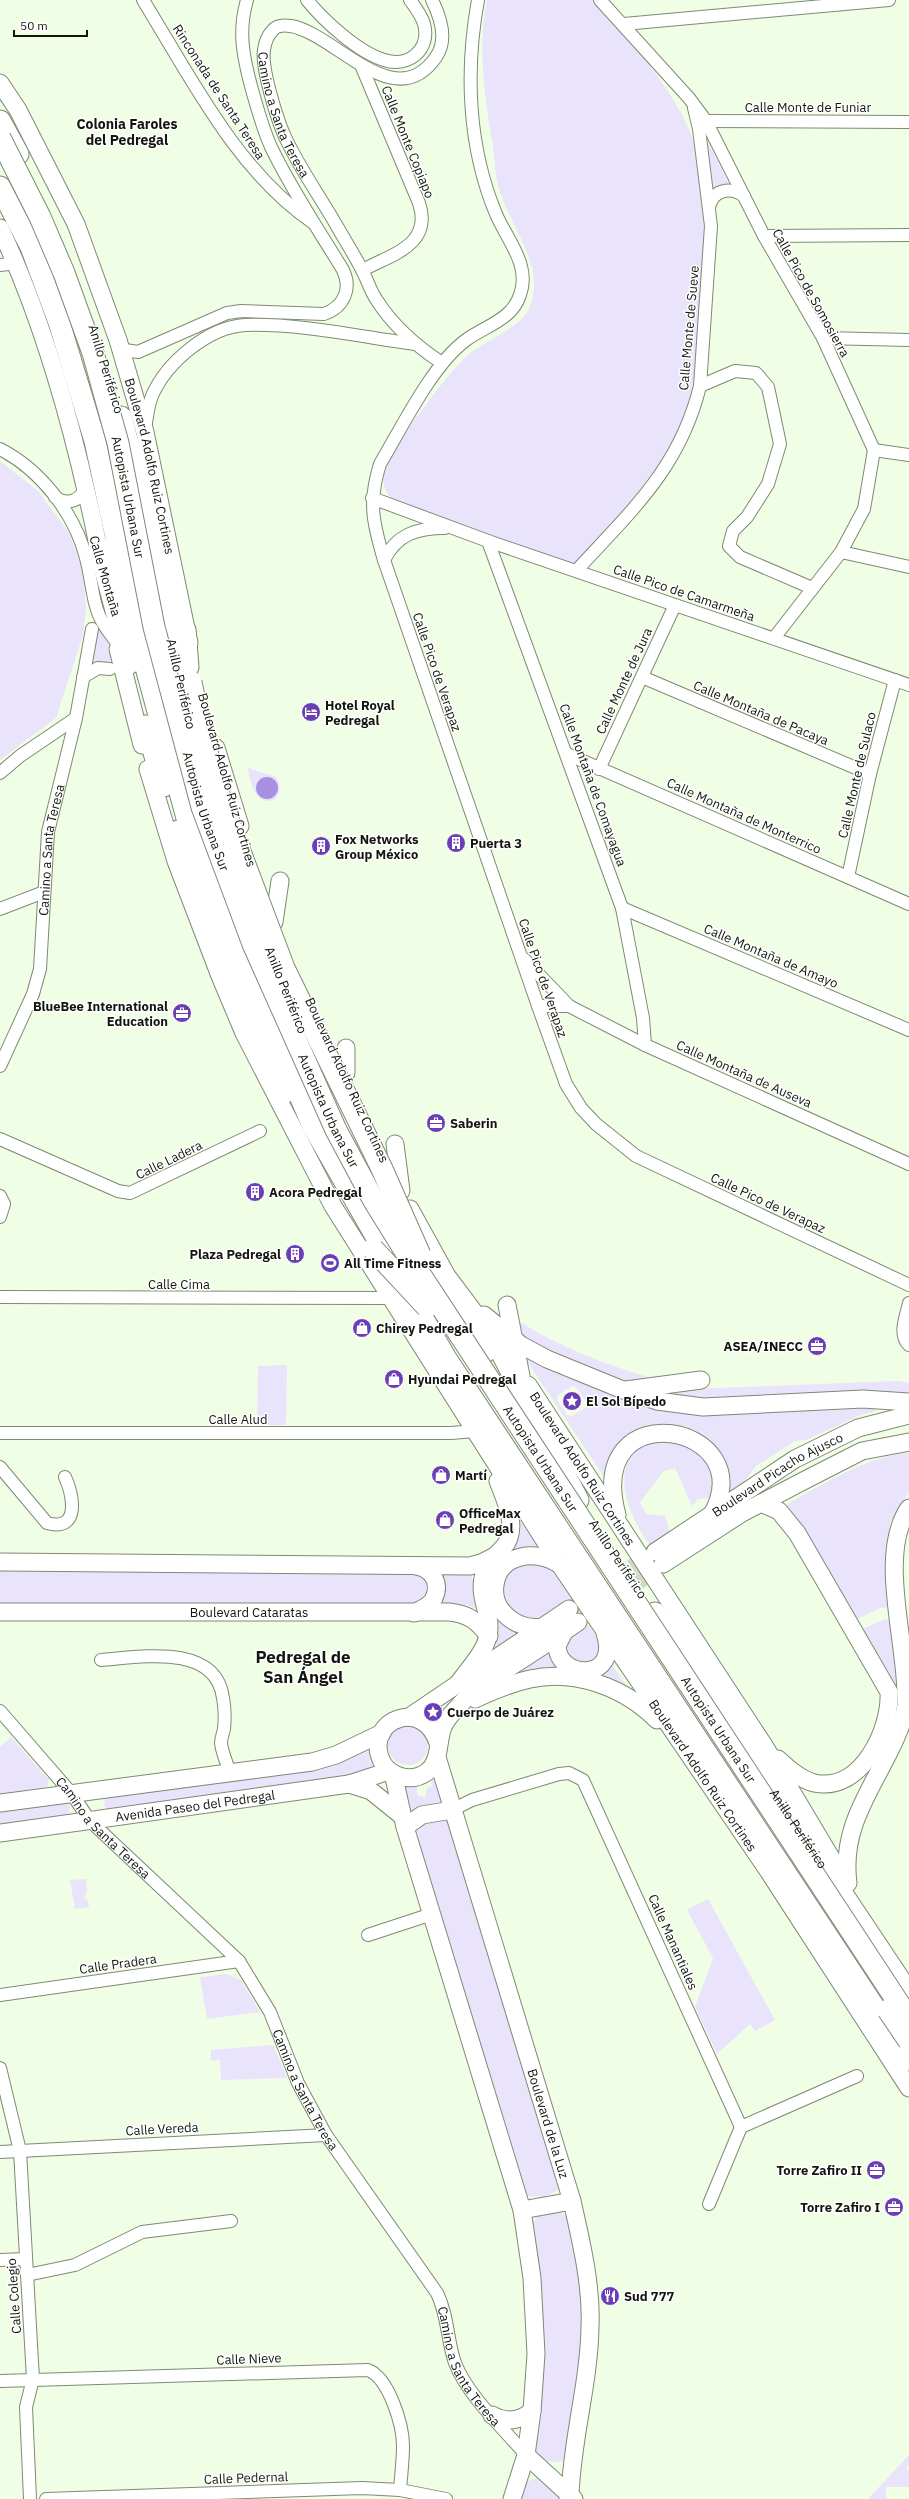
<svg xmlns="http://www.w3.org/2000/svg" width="909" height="2499" font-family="'IBM Plex Sans',sans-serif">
	<rect width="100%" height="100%" fill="#f1fee6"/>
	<g fill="#e9e3fc" fill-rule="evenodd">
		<path d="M487,0h108c34,38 91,103 102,153 5,23 9,49 10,73 2,27 -4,56 -6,83 -3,48 -7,95 -31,138 -24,44 -62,80 -95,117l-84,-27 -100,-38c-6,-8 -9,-17 -7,-28 6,-21 67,-103 85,-117 15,-12 53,-28 60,-45 18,-43 -18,-80 -30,-120 -4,-13 -4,-28 -6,-42 -8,-48 -16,-98 -6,-147z"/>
		<path d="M705,136l25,50 -9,-1 -9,7z"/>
		<path d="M0,461l38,30 31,42 14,38 3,38 -3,26 -27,83 -56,42z"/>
		<path d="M101,628l4,4 9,34 -24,1 7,-37z"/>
		<path d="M248,768l28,9c14,23 -16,37 -25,6 -1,-5 -3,-10 -3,-15z"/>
		<path d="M512,1317c50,32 94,48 150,64l-37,5 -79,-37 -32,-18z"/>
		<path d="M520,1351l197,63 158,-6 1,3 -18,5 -52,24 -11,1 -39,25 -15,20 -17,9c-2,-11 -1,-28 -5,-39 -18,-41 -74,-40 -100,-10 -7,8 -9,24 -12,35zM572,1386l4,1 10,15v5l-14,9 -5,-1 -10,-15 1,-5z"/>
		<path d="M287,1365l-1,60h-29l1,-59z"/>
		<path d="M898,1381l11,2v13l-208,5 -62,-10z"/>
		<path d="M681,1438c21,18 40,29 29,60l-12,1 -6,7 -17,-38 -11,3 -24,31 6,12 19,2 5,17 -20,13c-20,-30 -41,-71 -10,-101z"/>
		<path d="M909,1453v39l-19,31 -5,40 5,44 -10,1 -23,11 -57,-97 -14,-15 3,-4c37,-20 78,-47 120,-50z"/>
		<path d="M517,1517l21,30 -12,-1 -14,4 -2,-2z"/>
		<path d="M519,1563l29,2 23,32 -38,25 -9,-1 -19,-17c-3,-23 -2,-25 14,-41z"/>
		<path d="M0,1568l411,3c12,5 19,9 19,24l-15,13h-415z"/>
		<path d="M439,1572c40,0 33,-1 38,37l-10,-4 -29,1z"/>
		<path d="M885,1619l8,2 5,61 -3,8 -6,-18 -26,-43z"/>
		<path d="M500,1620l17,13 -33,23 10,-34z"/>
		<path d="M589,1625c17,25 16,39 -17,37l-11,-18 2,-4z"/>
		<path d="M549,1650l1,9 9,10 -47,9 -2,-4z"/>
		<path d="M611,1663l17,25 -34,-13z"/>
		<circle cx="408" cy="1745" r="20"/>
		<path d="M11,1737l38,43 -2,7 -47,7v-47z"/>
		<path d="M369,1746l3,14 7,12 -271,38 -4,-5 2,-9z"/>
		<path d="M438,1775l10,31 -38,11 -7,-30h14v8l8,2 2,-9 5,-2 -1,-4z"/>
		<path d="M66,1802l4,5 -2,8 -68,11v-16z"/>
		<path d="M450,1817l113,371 -19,9 -18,-1 -112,-367 5,-5z"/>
		<path d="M86,1879l1,13 -3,5 4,4 1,6 -14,2 -5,-29z"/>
		<path d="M708,1899l67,121 -20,11 -5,-7 -33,30 -22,-47 18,-49 -26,-48z"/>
		<path d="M227,1974l14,6 19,32 -53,7 -7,-42z"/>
		<path d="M273,2045l14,33 -66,2 -1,-20 -9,1v-11z"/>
		<path d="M555,2211l15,6 12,73 1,59 -17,110c-13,6 -21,2 -31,-6l-4,-228 7,-9z"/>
		<path d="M909,2455v10l-3,3 3,3v16h-23v12h-18z"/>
		<path d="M538,2478l21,16 1,5h-42l7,-17z"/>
	</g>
	<circle fill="#a790e1" cx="267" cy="788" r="11"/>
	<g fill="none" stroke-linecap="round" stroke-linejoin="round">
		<g stroke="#d0dbc6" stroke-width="17" stroke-dasharray="17 8" stroke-linecap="butt">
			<path d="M569,1609l85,-56"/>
			<path d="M597,1610l65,-45"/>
		</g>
		<g stroke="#7e8a74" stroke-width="14">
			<g id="street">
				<path d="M143,0c47,76 94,171 169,222"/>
				<path d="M307,0c17,21 51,52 77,60 24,8 47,-10 40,-36 -2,-8 -9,-17 -14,-24"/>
				<path id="s1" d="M432,0c9,18 16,40 4,57 -41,60 -100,-23 -145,-31 -6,-1 -14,-1 -18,4 -5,5 -8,12 -9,20 -3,18 13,69 21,87 15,32 36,61 53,91 8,14 17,28 24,42 5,9 8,20 14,29 17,27 40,47 66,64"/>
				<path d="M478,0c-13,71 -10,147 18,214 11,26 35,51 24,81 -8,25 -35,31 -54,45 -34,25 -64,87 -86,124 -12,38 -7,59 4,96l154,446 28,78 15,24 15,16 40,32 273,129"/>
				<path d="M600,0l89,98 17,23 58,115 59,102 51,112 -10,59 -23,43 -67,86"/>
				<path d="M624,24l265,-24"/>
				<path d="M361,65l58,138c14,42 -27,51 -56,67"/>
				<path d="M706,121l203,1"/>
				<path d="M709,208c3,-18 21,-22 35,-12"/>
				<path d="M764,236l145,-1"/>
				<path d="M0,265l16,-2"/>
				<path d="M823,338l86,2"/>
				<path d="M119,342l6,8 13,2 89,-39 14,-2 83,3c20,-7 28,-25 19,-44 -25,-41 -52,-81 -72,-123 -9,-20 -14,-40 -20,-61 -8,-30 -13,-55 -4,-86"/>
				<path d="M700,386l35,-15 21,2 12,14 12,57 -12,40 -21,33 -14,14 -4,15 11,11 72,31"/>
				<path d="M145,429c2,-11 3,-24 7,-33 14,-33 56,-69 93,-71 53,-2 117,12 169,19"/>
				<path d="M0,449c41,21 75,65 86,109 6,21 6,47 17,65 4,7 9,13 14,20"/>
				<path d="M874,450l35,5"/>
				<path d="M55,497c12,9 26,4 30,-10"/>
				<path d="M372,498l116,43 421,144"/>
				<path d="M488,541l134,367 21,110 2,27"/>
				<path d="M841,552l68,15"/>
				<path d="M384,560c13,-26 33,-32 61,-32"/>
				<path d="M577,570c54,-59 103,-102 123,-184l11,-160 -12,-97 -5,-21"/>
				<path d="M83,677l15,-9 12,1"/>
				<path d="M642,677l228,97"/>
				<path d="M567,754l342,150"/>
				<path d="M599,769l76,-164"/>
				<path d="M0,773l20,-17 56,-38"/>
				<path d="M848,877l22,-103 25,-94"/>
				<path d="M622,908l287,122"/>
				<path d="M0,909l44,-17"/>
				<path d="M524,959l45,47 76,39 264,119"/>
				<path d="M538,1006h31"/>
				<path id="s2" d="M0,1066l33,-72 7,-25 8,-137 28,-114 16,-89"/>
				<path d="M0,1139l118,52 12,2 130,-62"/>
				<path d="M0,1196l4,8 -4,13"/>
				<path d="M0,1297l391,1"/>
				<path d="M909,1303c-3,13 -11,32 0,42"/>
				<path d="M0,1433h451l24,-2"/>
				<path d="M0,1467l47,56c34,9 26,-28 18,-46"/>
				<path d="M101,1660c39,-3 115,-17 122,38 2,10 2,21 1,31 -1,5 -3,9 -3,14 1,10 6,20 9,30"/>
				<path id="s3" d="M0,1711l72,83 18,27 149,140 31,51 28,71 28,52 111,158c11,22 10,47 18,70 13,33 48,65 71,92"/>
				<path d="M452,1810l20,-10 87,-26 10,-1 14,7 158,347"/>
				<path d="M368,1935l64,-21"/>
				<path d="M0,1995l239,-34"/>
				<path d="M0,2068l20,83 13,228 -7,28 4,92"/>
				<path d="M741,2127l116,-51"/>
				<path d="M0,2152l326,-17"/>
				<path d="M709,2204l32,-77"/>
				<path d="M0,2260l26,-1"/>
				<path d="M27,2275l48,-10 67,-33 89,-11"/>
				<path d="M0,2381l368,-11c21,8 35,55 35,76 0,15 -2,30 -3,44"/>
				<path d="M46,2499l316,-11 38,2 46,9"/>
			</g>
		</g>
		<g stroke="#7e8a74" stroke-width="19">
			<g id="secondary">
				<path id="s4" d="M0,83l18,27 58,114 42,116 27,92 44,211"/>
				<path d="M0,228c36,77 60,155 80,237 7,31 16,63 20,95"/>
				<path d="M118,649l24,96"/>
				<path d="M216,748l24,78"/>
				<path id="s5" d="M148,769l28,92 44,115 24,57 89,173 227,359 209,307 140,216"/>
				<path d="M274,922l6,-41"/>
				<path d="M346,1073v-25"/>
				<path d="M395,1144l6,47"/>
				<path d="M410,1209l37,67 57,76"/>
				<path d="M507,1305l14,71"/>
				<path d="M484,1315l37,30 26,14 76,31 34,11 46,6 160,-8 46,3"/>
				<path id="s6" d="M528,1385l237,362 77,129"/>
				<path d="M626,1390l75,-10"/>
				<path d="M761,1503l18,8 18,22 92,159c2,38 -28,101 -75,91 -14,-4 -25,-14 -36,-24"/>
				<path d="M617,1515c-34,-126 148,-91 94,1"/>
				<path id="s7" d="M655,1552l140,-93 63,-31 51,-13"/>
				<path d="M0,1562l470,4 11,-3 12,-6"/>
				<path d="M663,1564l79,-51 67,-35 53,-27 47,-9"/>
				<path id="s8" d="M0,1612h449c20,2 28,9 40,24"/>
				<path d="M414,1613c7,-4 17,-7 20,-15 7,-15 -2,-30 -18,-32"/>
				<path d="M543,1627c-24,4 -52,-15 -48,-42 4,-32 43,-36 65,-20"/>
				<path d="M564,1632l-7,14c2,35 64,35 48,-13"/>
				<path d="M458,1684c14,-21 36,-38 30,-67 -3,-12 -8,-26 -5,-39 2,-13 11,-21 20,-30 17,-19 2,-48 -5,-67"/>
				<path d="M475,1699c17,-8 37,-16 55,-20 46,-10 95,9 127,41"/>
				<path d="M409,1717l160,-108"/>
				<path d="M438,1743c-15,-46 -71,-23 -58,14 6,19 30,27 47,15 14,-11 10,-30 16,-45 3,-7 9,-14 14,-19 13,-16 33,-28 50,-39 24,-15 48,-31 71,-47"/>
				<path id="s9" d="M437,1757l135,444c9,40 20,85 18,126 -1,57 -18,111 -20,168l-2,4"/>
				<path d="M393,1773l12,54 117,383 10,68 4,76 -4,57 -6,44 -14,44"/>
				<path d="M349,1784l22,7 31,25"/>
				<path d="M0,1803l312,-41 24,-7 46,-22"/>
				<path d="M405,1827l17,-12 30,-5"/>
				<path id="s10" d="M0,1833l349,-49 40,-13"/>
				<path d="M848,1883c-7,-53 20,-88 42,-133 7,-14 14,-29 16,-45 3,-57 -30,-149 3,-197"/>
				<path d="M522,2210l50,-9"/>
				<path d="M492,2415c14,8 28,6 40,-4"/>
				<path d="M526,2455l48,44"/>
			</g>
		</g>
		<g stroke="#7e8a74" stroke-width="23">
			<g id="highway">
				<path d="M0,121l18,33"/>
				<path d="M0,187l31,60 28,75 36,119 43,197 49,180 60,155 66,153 132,231 464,703"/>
				<path d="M121,417l28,105 33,173"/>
				<path d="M99,547l31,116"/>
				<path d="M185,630l3,37"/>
				<path d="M146,726l18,60"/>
				<path d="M178,831c29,90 65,177 106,262"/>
				<path d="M322,1075l47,94 21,33"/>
				<path d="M412,1239l72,114"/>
				<path d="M496,1342l82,158"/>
				<path id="s11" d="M655,1613l254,381"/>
			</g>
		</g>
		<use href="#street" stroke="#fff" stroke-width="12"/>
		<use href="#secondary" stroke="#fff" stroke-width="17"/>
		<use href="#highway" stroke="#fff" stroke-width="21"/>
		<g stroke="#7e8a74" stroke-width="23" stroke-linecap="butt">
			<g id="highway-bridge">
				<path id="s12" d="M0,138l40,79 24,56 29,80 25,90 36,184 48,180 51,137 83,186 38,71 36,58 499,760"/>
				<path d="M191,682l10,49 20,70 63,167 98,201 38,86"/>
				<path d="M373,1249l54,58"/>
				<path d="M888,2010l21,31"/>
			</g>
		</g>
		<use href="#highway-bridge" stroke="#fff" stroke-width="21"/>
	</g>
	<defs>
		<g id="hotel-disc" transform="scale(1)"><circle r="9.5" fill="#6b3eb6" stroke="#fff"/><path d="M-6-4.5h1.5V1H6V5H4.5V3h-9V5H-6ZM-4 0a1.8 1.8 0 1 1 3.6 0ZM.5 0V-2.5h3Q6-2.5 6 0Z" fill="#fff"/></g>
		<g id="building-disc" transform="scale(1)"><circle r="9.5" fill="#6b3eb6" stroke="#fff"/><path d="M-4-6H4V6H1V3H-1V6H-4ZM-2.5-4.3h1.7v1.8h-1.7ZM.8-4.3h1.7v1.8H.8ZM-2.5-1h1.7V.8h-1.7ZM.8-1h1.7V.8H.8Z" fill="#fff"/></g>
		<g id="office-disc" transform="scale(1)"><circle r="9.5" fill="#6b3eb6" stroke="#fff"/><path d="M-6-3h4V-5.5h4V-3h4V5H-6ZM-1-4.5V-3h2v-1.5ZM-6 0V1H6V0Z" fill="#fff"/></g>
		<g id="stadium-disc" transform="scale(1)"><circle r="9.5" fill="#6b3eb6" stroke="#fff"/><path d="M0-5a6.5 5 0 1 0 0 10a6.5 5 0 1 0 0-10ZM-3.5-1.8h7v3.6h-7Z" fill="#fff"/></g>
		<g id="shop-disc" transform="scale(1)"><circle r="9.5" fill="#6b3eb6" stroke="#fff"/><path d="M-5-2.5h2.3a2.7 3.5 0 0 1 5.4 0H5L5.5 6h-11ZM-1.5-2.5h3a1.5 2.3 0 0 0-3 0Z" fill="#fff"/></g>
		<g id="sight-disc" transform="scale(1)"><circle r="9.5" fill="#6b3eb6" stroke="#fff"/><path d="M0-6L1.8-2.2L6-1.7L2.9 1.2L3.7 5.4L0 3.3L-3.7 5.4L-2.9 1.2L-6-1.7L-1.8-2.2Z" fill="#fff"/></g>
		<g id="restaurant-disc" transform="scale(1)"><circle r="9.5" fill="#6b3eb6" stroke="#fff"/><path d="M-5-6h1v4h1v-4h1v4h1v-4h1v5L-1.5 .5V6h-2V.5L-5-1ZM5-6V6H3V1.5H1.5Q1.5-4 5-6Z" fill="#fff"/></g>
	</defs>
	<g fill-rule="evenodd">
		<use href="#hotel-disc" x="311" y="712"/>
		<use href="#building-disc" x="456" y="843"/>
		<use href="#building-disc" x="321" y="846"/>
		<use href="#office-disc" x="182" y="1013"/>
		<use href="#office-disc" x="436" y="1123"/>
		<use href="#building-disc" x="255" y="1192"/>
		<use href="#building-disc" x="295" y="1254"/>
		<use href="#stadium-disc" x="330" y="1263"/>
		<use href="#shop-disc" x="362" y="1328"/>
		<use href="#office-disc" x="817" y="1346"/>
		<use href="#shop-disc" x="394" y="1379"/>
		<use href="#sight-disc" x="572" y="1401"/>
		<use href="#shop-disc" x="441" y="1475"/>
		<use href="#shop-disc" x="445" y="1520"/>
		<use href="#sight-disc" x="433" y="1712"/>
		<use href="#office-disc" x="876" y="2170"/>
		<use href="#office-disc" x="894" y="2207"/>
		<use href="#restaurant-disc" x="610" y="2296"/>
	</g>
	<g text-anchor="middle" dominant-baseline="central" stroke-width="3" stroke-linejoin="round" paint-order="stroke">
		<g font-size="13" fill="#12160e" stroke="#fff">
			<text transform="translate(219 92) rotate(57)">Rinconada de Santa Teresa</text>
			<text x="808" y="107">Calle Monte de Funiar</text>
			<text stroke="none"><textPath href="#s1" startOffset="336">Camino a Santa Teresa</textPath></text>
			<text transform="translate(408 142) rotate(68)">Calle Monte Copiapo</text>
			<text transform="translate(811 293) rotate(61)">Calle Pico de Somosierra</text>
			<text transform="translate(689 328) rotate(-85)">Calle Monte de Sueve</text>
			<text transform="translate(106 369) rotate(73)">Anillo Periférico</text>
			<text stroke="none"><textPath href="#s4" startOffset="414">Boulevard Adolfo Ruiz Cortines</textPath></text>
			<text stroke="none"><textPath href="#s12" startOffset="383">Autopista Urbana Sur</textPath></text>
			<text transform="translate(105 576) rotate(74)">Calle Montaña</text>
			<text transform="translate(684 593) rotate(19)">Calle Pico de Camarmeña</text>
			<text transform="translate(437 672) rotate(71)">Calle Pico de Verapaz</text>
			<text transform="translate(624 681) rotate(-65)">Calle Monte de Jura</text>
			<text transform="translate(181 684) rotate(77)">Anillo Periférico</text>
			<text transform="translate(761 713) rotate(23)">Calle Montaña de Pacaya</text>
			<text transform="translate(857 775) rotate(-77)">Calle Monte de Sulaco</text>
			<text transform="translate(227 780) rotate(74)">Boulevard Adolfo Ruiz Cortines</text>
			<text transform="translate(593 785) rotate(70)">Calle Montaña de Comayagua</text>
			<text stroke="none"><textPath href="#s12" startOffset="707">Autopista Urbana Sur</textPath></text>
			<text transform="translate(744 816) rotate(24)">Calle Montaña de Monterrico</text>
			<text stroke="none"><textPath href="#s2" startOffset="225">Camino a Santa Teresa</textPath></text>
			<text transform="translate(771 956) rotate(23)">Calle Montaña de Amayo</text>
			<text transform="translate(543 978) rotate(71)">Calle Pico de Verapaz</text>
			<text transform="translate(286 990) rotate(68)">Anillo Periférico</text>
			<text transform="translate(744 1074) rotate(24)">Calle Montaña de Auseva</text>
			<text transform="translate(347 1080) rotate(65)">Boulevard Adolfo Ruiz Cortines</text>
			<text stroke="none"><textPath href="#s12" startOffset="1031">Autopista Urbana Sur</textPath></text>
			<text transform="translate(169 1160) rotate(-26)">Calle Ladera</text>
			<text transform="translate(768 1203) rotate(25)">Calle Pico de Verapaz</text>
			<text x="179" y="1284">Calle Cima</text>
			<text x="238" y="1419">Calle Alud</text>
			<text stroke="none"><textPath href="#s12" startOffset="1439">Autopista Urbana Sur</textPath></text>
			<text stroke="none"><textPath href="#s6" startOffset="100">Boulevard Adolfo Ruiz Cortines</textPath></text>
			<text stroke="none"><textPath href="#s7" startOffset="145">Boulevard Picacho Ajusco</textPath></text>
			<text transform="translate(618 1559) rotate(56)">Anillo Periférico</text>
			<text stroke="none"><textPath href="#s8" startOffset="249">Boulevard Cataratas</textPath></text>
			<text stroke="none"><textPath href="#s12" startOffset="1763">Autopista Urbana Sur</textPath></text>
			<text stroke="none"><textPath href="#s5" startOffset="1155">Boulevard Adolfo Ruiz Cortines</textPath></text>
			<text stroke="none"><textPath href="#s10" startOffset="197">Avenida Paseo del Pedregal</textPath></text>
			<text stroke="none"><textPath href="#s3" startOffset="156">Camino a Santa Teresa</textPath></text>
			<text stroke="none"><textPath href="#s11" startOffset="259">Anillo Periférico</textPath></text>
			<text transform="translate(673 1942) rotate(66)">Calle Manantiales</text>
			<text transform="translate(118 1964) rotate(-8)">Calle Pradera</text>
			<text stroke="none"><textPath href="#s3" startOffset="492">Camino a Santa Teresa</textPath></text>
			<text stroke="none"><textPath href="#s9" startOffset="383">Boulevard de la Luz</textPath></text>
			<text transform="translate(162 2129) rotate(-3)">Calle Vereda</text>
			<text transform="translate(14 2296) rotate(-94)">Calle Colegio</text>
			<text transform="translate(249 2359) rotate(-2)">Calle Nieve</text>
			<text stroke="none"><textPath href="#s3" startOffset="816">Camino a Santa Teresa</textPath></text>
			<text transform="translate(246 2478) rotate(-2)">Calle Pedernal</text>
		</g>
		<g font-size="13" font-weight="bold" fill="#12160e" stroke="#fff" text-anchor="start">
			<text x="325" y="705">Hotel Royal<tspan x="325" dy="15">Pedregal</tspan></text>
			<text x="335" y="839">Fox Networks<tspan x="335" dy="15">Group México</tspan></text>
			<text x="470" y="843">Puerta 3</text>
			<text x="168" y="1006" text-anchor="end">BlueBee International<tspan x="168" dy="15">Education</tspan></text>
			<text x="450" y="1123">Saberin</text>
			<text x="269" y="1192">Acora Pedregal</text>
			<text x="281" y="1254" text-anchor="end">Plaza Pedregal</text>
			<text x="344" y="1263">All Time Fitness</text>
			<text x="376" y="1328">Chirey Pedregal</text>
			<text x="803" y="1346" text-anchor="end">ASEA/INECC</text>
			<text x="408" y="1379">Hyundai Pedregal</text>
			<text x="586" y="1401">El Sol Bípedo</text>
			<text x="455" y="1475">Martí</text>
			<text x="459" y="1513">OfficeMax<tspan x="459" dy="15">Pedregal</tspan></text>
			<text x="447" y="1712">Cuerpo de Juárez</text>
			<text x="862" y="2170" text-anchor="end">Torre Zafiro II</text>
			<text x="880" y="2207" text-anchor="end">Torre Zafiro I</text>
			<text x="624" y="2296">Sud 777</text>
		</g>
		<g font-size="14" font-weight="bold" fill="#12160e" stroke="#fff">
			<text x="127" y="124">Colonia Faroles<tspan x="127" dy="16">del Pedregal</tspan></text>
		</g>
		<g font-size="17" font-weight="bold" fill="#12160e" stroke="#fff">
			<text x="303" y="1657">Pedregal de<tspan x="303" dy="20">San Ángel</tspan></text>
		</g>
	</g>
	<path d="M14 30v6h73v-6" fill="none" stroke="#12160e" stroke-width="2"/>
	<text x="20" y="30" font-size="12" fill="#12160e" stroke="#ffffff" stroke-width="3" paint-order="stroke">50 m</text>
</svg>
